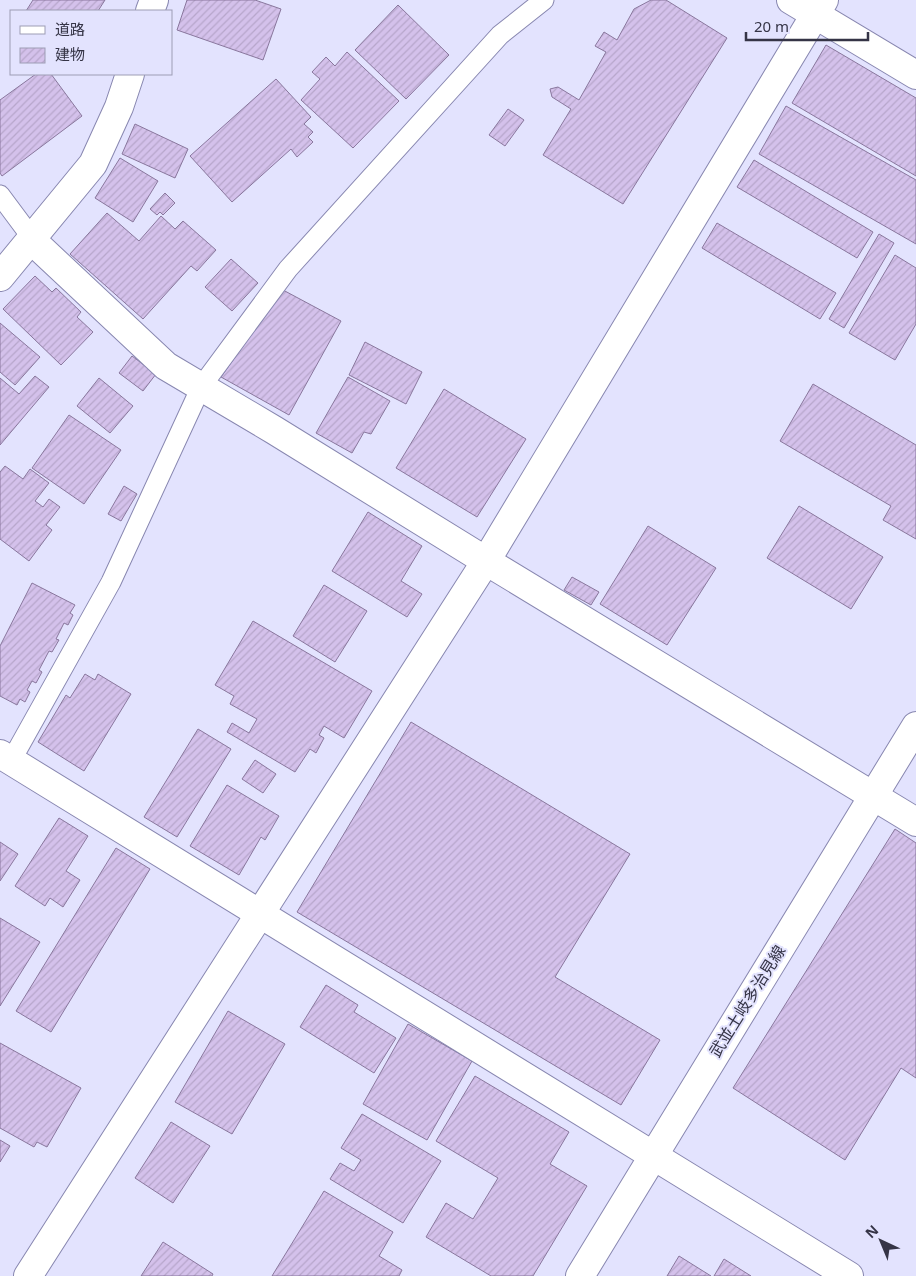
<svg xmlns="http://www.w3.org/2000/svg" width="916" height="1276" font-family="'Noto Sans','Noto Sans JP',sans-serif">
	<defs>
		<pattern id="building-hatch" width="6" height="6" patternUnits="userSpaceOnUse" patternTransform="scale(1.25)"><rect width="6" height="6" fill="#d4c1eb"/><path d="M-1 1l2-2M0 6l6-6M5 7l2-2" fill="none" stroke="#b7a6cb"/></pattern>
	</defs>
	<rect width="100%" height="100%" fill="#e3e3fe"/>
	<g fill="url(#building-hatch)" stroke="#89779d">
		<path d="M33,0h72l-7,11h-72z"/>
		<path d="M187,0h68l26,9 -18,51 -86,-30z"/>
		<path d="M651,0h15l61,38 -104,166 -80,-49 28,-46 -19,-12 -2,-8 8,-2 21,13 27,-48 -11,-6 9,-14 13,8 17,-31z"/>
		<path d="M398,5l51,50 -43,44 -51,-49z"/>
		<path d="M826,45l90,53v78l-124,-73z"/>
		<path d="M347,52l52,49 -46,47 -52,-48 19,-21 -8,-7 14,-15 9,9z"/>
		<path d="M36,74h15l31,42 -80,60 -2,-3v-73z"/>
		<path d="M276,79l35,38 -7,7 9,8 -5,5 5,5 -16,15 -6,-8 -59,53 -42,-46z"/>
		<path d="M786,106l130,74v64l-157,-90z"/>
		<path d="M508,109l16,11 -19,26 -16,-11z"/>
		<path d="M135,124l53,25 -13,29 -53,-24z"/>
		<path d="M120,158l38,23 -25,41 -38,-24z"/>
		<path d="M754,160l119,72 -16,26 -120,-71z"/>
		<path d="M165,193l10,10 -12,12 -3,-3 -3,3 -7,-6z"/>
		<path d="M107,213l32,28 22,-25 14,13 8,-8 33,29 -19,21 -6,-5 -48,53 -73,-65z"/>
		<path d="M717,223l119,70 -16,26 -118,-71z"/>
		<path d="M879,234l15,9 -50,85 -15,-9z"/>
		<path d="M895,255l21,13v56l-21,36 -46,-27z"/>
		<path d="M231,259l27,24 -26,28 -27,-24z"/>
		<path d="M35,276l17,16 4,-4 25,24 -4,5 16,15 -32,33 -58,-56z"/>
		<path d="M283,290l58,31 -52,94 -68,-38z"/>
		<path d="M0,323l40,34 -25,28 -15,-13z"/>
		<path d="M365,342l57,30 -16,32 -57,-29z"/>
		<path d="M132,356l24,18 -13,17 -24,-18z"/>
		<path d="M35,376l14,11 -49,58v-67l19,16z"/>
		<path d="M348,377l42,24 -19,33 -7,-2 -12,21 -36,-20z"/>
		<path d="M99,378l34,28 -23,27 -33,-27z"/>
		<path d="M813,384l103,61v94l-33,-19 8,-14 -111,-65z"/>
		<path d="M444,389l82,50 -49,78 -81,-49z"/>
		<path d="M69,415l52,35 -37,54 -52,-36z"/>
		<path d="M5,466l18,13 7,-10 19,14 -14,18 8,6 6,-8 11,8 -14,18 6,5 -23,31 -29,-22v-67z"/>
		<path d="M124,486l13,8 -16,27 -13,-7z"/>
		<path d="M799,506l84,51 -32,52 -84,-51z"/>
		<path d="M368,512l54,34 -21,35 21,13 -15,23 -75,-46z"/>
		<path d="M648,526l68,42 -49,77 -67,-41z"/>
		<path d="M572,577l27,15 -8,13 -27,-15z"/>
		<path d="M32,583l43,22 -5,8 3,2 -5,10 -4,-2 -8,16 3,1 -7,12 -3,-1 -10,19 3,2 -6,11 -4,-2 -5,9 3,2 -5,10 -5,-3 -3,6 -17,-9v-50z"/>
		<path d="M324,585l43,26 -32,51 -42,-26z"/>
		<path d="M253,621l119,70 -28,47 -20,-12 -5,9 5,3 -8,15 -6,-4 -15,23 -68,-40 5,-9 17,10 8,-14 -27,-15 4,-8 -19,-11z"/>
		<path d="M85,674l10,6 3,-6 33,20 -47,77 -46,-29 28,-47 4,3z"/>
		<path d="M411,722l219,132 -75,123 105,63 -39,65 -324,-193z"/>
		<path d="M198,729l33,20 -54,88 -33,-20z"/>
		<path d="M255,760l21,14 -13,19 -21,-14z"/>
		<path d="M227,785l52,31 -14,24 -4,-3 -22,38 -49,-29z"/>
		<path d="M59,818l29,18 -22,35 14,9 -17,27 -13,-9 -5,8 -30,-20z"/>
		<path d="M895,829l21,14v235l-15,-10 -56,92 -112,-72z"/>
		<path d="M0,842l18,12 -18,27z"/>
		<path d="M116,848l34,21 -99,163 -35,-21z"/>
		<path d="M0,918l40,24 -40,64z"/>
		<path d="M326,985l32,20 -4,7 42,26 -22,35 -74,-46z"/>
		<path d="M228,1011l57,33 -53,90 -57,-32z"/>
		<path d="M408,1024l64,37 -45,79 -64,-36z"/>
		<path d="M0,1043l81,45 -34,59 -10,-5 -3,5 -34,-19z"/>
		<path d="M475,1076l94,56 -19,32 37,22 -54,90h-42l-65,-39 20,-34 27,16 25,-41 -62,-37z"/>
		<path d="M362,1114l79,47 -38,62 -73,-44 10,-16 14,8 7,-11 -20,-12z"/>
		<path d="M171,1122l39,24 -37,57 -38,-25z"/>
		<path d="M0,1140l10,6 -10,16z"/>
		<path d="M324,1191l69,41 -14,24 23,14 -3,6h-127z"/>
		<path d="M163,1242l50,32 -1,2h-71z"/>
		<path d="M679,1256l32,20h-44z"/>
		<path d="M724,1259l27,17h-37z"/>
	</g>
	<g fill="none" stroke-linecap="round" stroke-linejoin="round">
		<g stroke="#8887b0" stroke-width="21">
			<g id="service">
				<path d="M0,195l32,43"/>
				<path d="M11,761l100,-179 90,-195 87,-118 212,-234 44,-35"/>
			</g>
		</g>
		<g stroke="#8887b0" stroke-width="30">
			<g id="minor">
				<path d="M791,0l125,75"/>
				<path d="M150,11l4,-11"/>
				<path d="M32,238l7,9 127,119 108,64 212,131 430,261"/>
				<path d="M0,277l93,-113 26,-57 11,-33"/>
				<path d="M0,754l849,522"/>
				<path d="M28,1276l458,-715 338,-561"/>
			</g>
		</g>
		<g stroke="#8887b0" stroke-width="30">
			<path id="secondary" d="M580,1276l336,-550"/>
		</g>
		<use href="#service" stroke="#fff" stroke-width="19"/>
		<use href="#minor" stroke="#fff" stroke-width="28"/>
		<use href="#secondary" stroke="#fff" stroke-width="28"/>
	</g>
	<g text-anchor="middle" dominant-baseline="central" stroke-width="4" stroke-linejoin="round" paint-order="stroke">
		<g font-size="16" fill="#353446" stroke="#e3e3fe">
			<text transform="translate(747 1001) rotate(-58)">武並土岐多治見線</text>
		</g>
	</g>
	<rect x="10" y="10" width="162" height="65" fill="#e3e3fe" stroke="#9d9db4"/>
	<rect x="20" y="26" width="25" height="8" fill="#ffffff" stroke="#9d9db4"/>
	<text x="55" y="35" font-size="15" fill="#353446">道路</text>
	<rect x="20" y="48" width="25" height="15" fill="url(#building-hatch)" stroke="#9d9db4"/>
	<text x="55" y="60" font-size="15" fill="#353446">建物</text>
	<g transform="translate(881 1241) rotate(316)" stroke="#e3e3fe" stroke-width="4" paint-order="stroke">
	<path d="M0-4L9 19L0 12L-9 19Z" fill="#353446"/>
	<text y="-8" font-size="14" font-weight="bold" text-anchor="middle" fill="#353446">N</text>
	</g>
	<path d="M746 32v8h122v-8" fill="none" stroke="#353446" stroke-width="2.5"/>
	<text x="754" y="32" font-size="15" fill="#353446" stroke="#e3e3fe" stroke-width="4" paint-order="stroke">20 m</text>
</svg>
